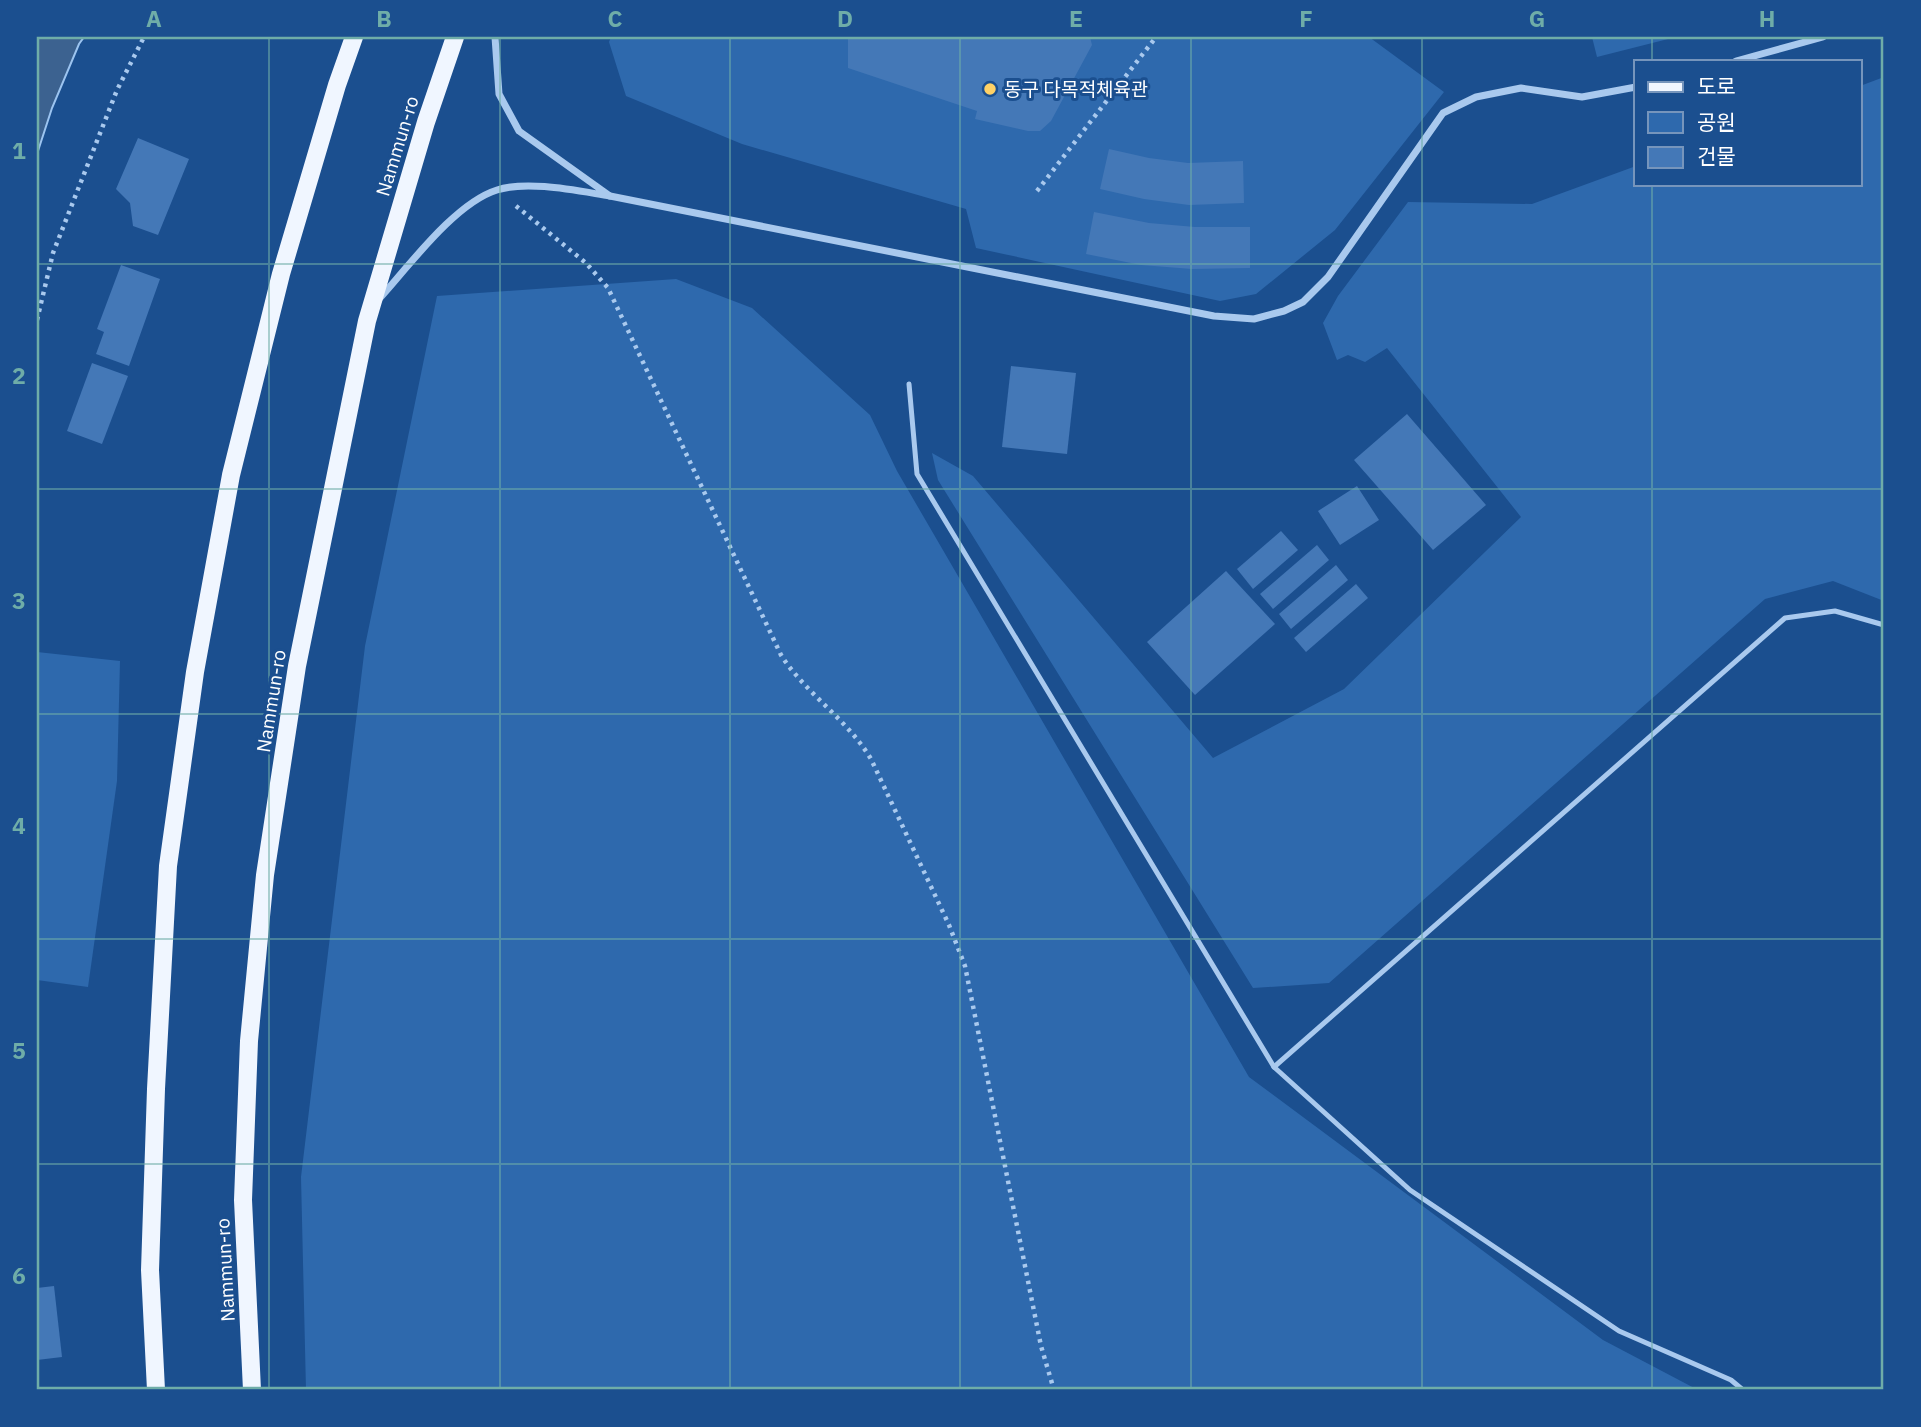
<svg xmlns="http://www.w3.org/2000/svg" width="1921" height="1427" font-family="'IBM Plex Sans','Noto Sans KR',sans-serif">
	<rect width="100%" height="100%" fill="#1b4f8f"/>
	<g fill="#2e69ad">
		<path d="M611,37h758l75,55 -109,138 -79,64 -36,7 -244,-53 -10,-39 -224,-65 -116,-48 -17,-54z"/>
		<path d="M1592,37h84l-79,20z"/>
		<path d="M1884,77v524l-51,-20 -68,18 -436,384 -76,5 -315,-508 -6,-27 41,23 240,282 131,-69 177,-172 -134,-169 -22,14 -17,-7 -11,5 -14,-37 15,-27 70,-94 124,2 104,-38v18h224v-98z"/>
		<path d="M676,279l76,29 118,107 27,56 352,606 354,263 95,50h-1392l-5,-213 64,-531 72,-350z"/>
		<path d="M37,652l83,9 -3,120 -29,206 -51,-7z"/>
	</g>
	<path fill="#3c6290" stroke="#9cc4f0" stroke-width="2" d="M37,37h47l-5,7 -27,64 -15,46z"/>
	<g fill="#4478b7">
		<path d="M848,37h242l2,8 -41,76 -11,10h-12l-53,-12 2,-8 -129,-43z"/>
		<path d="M138,138l51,21 -31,76 -25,-9 -3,-23 -14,-14z"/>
		<path d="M1109,149l40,9 39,5 55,-2 1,42 -55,2 -45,-6 -44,-10z"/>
		<path d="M1094,212l55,11 46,4h55v41l-58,1 -51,-4 -55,-11z"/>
		<path d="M121,265l39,14 -31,87 -33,-12 8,-22 -7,-3z"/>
		<path d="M92,363l36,13 -26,68 -35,-13z"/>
		<path d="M1011,366l65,7 -9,81 -65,-7z"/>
		<path d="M1407,414l79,91 -53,45 -79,-90z"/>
		<path d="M1357,486l22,34 -39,25 -22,-34z"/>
		<path d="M1281,531l17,19 -45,39 -16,-20z"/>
		<path d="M1317,545l12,15 -56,49 -13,-15z"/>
		<path d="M1336,565l12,15 -57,49 -12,-15z"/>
		<path d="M1226,571l49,53 -80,71 -48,-53z"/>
		<path d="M1356,584l12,14 -62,54 -12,-14z"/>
		<path d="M54,1286l8,71 -25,3v-72z"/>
	</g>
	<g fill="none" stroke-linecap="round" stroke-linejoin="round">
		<g stroke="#a9c9ee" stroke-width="4.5" stroke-dasharray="3.5 5" stroke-linecap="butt">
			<path d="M1037,191l119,-154"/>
			<path d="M516,206l70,57 22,25 173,367c25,39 66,64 90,104l78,166 16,41 76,380 13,44"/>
			<path d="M37,320l16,-67 64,-163 27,-53"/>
		</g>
		<g stroke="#a9c9ee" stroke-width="5">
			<path d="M909,384l8,90 357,593 136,123 209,141 112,49 12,10"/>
			<path d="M1274,1067l511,-449 50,-7 49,14"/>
		</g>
		<g stroke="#a9c9ee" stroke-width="7">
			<path d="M1736,61l87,-24"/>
			<path d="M610,196l604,120 40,3 30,-8 19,-9 25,-25 115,-164 33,-16 45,-9 61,9 54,-10"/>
			<path d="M379,299c30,-33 76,-96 118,-109 31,-10 81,1 113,6l-91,-65 -20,-37 -4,-57"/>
		</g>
		<g stroke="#f0f6ff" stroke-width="18">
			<path d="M156,1390l-6,-120 6,-181 12,-223 27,-194 36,-197 50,-201 56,-189 17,-48"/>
			<path d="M252,1390l-9,-190 6,-159 16,-166 32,-209 70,-345 59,-199 29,-85"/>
		</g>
	</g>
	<path fill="none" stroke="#6fada8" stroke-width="2" stroke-opacity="0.55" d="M269,37v1353M500,37v1353M730,37v1353M960,37v1353M1191,37v1353M1422,37v1353M1652,37v24M1652,184v1206M37,264h1847M37,489h1847M37,714h1847M37,939h1847M37,1164h1847"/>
	<circle fill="#ffd166" stroke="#1b4f8f" stroke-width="2.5" cx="990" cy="89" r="7"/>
	<g text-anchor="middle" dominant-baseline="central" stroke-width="6" stroke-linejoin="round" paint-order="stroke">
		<g font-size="19" fill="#fff" stroke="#1b4f8f" text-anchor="start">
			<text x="1004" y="89">동구 다목적체육관</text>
		</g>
		<g font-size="19" fill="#fff" stroke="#1b4f8f">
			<text transform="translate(397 146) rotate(-73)">Nammun-ro</text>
			<text transform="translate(271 701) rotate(-81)">Nammun-ro</text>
			<text transform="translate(225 1270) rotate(-93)">Nammun-ro</text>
		</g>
	</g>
	<rect width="1921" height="1427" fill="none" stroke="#1b4f8f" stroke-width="77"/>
	<rect x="1634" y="60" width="228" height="126" fill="#1b4f8f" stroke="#7695bc" stroke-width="2"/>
	<rect x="1648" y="82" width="35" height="10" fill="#f0f6ff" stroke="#7695bc" stroke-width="2"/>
	<text x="1697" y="94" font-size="21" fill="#ffffff">도로</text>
	<rect x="1648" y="112" width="35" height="21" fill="#2e69ad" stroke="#7695bc" stroke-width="2"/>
	<text x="1697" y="130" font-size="21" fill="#ffffff">공원</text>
	<rect x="1648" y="147" width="35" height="21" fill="#4478b7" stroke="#7695bc" stroke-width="2"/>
	<text x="1697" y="164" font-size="21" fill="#ffffff">건물</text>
	<rect x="38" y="38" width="1844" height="1350" fill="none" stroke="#6fada8" stroke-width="2.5"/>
	<g font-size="23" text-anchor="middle" font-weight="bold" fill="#6fada8">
		<text x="154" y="27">A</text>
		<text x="384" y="27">B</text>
		<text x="615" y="27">C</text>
		<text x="845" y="27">D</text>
		<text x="1076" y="27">E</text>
		<text x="1306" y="27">F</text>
		<text x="1537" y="27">G</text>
		<text x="1767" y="27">H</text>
		<text x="19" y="159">1</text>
		<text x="19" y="384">2</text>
		<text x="19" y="609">3</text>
		<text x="19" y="834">4</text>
		<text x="19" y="1059">5</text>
		<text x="19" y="1284">6</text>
	</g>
</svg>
